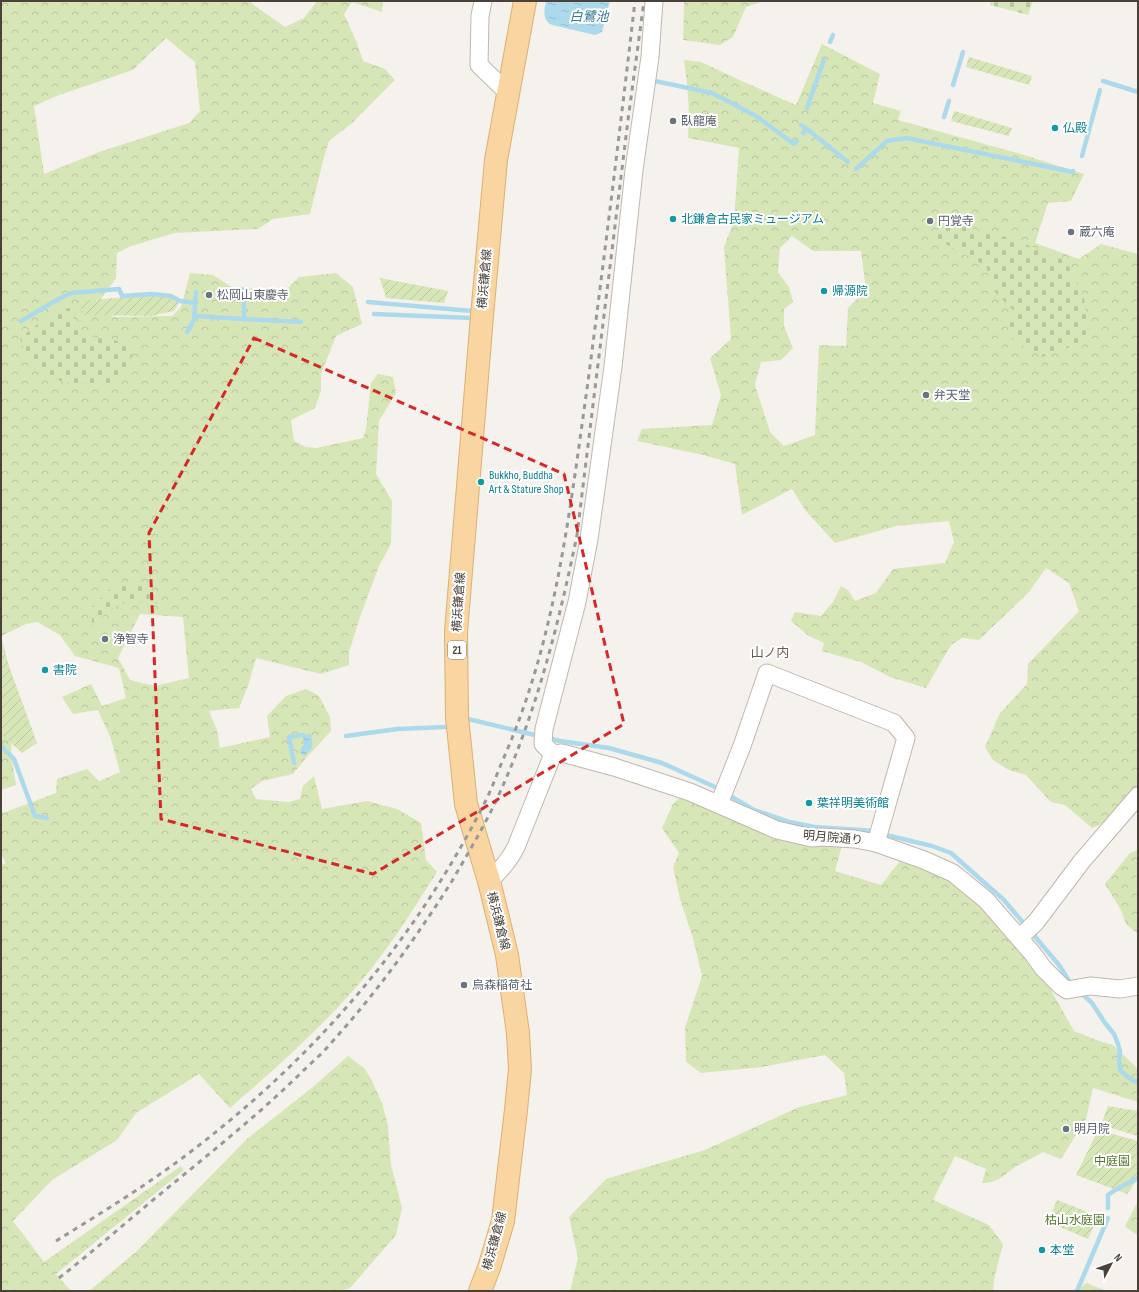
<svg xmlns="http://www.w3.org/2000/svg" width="1139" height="1292" font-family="'Sofia Sans Condensed','Noto Sans JP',sans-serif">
	<defs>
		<pattern id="forest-crowns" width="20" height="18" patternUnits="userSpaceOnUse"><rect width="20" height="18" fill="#d7e6b7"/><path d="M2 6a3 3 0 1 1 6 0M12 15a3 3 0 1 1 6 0" fill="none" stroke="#bac69e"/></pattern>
		<pattern id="cemetery-stones" width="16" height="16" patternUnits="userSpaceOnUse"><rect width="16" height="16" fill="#d7e6b7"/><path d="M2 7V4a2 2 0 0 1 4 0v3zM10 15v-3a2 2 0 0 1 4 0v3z" fill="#bac69e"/></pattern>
		<pattern id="garden-furrows" width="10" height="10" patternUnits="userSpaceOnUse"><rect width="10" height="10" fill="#d7e6b7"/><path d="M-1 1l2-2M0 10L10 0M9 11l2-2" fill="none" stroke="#bac69e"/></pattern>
		<pattern id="water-ripples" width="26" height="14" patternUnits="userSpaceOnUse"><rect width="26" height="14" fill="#acdaed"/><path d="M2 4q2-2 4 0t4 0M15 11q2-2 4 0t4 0" fill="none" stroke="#96bccc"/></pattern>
	</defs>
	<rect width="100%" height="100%" fill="#f5f1ec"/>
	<g fill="url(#forest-crowns)" fill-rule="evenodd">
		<path d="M1,1h249l5,5 30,21 19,-9 13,-17h66l-1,11 -30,-10 -8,12 13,29 6,18 22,8 10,11 -43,43 -23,18 -6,20 -13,53 -37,5 -15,10 -83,4 -44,13 -14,7 -1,25 -20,28 18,11 58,-1 9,-9 9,-34 23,2 20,13 54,1 12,-12 37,-4 17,14 9,37 -26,12 -15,38v17l-6,17 -24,12 3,21 12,6 10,1 47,-10 3,-9 5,-46 7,-9 15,3 3,16 -17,28 -3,53 16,27 -1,43 -12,22 -19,51 -11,35v13l-28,9 -65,-16 -8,28 -9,22 -30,3 8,19 3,18 50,-11 -3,-21 19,-20 20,-7 13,7 11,21 1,14 -25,27 -13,16 -31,7 -11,8 5,10 32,3 12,-3 3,-13 11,-10 8,33 45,-8 30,8 24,14 5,37 11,12c-25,39 -49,78 -79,113 -39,45 -83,84 -128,123l-31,-34 -63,39 -19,27 -65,40 -39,41 31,41 137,-96 3,4 -128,104 15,17h-70v-426l5,-2 -5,-9v-45l2,4 53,-20 1,-14 30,-10 12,12 21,-9 -9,-33 -13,-29 -25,4 -11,-17 29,-13 11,22 24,-8 -7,-30 -44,-12 -15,-21 -23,-13 -11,2 -25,12 18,69 -6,3 -2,47 5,30 -15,5zM166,38l29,24 5,49 -11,12 -90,29 -55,22 -10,-68 25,-11 74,-25zM140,614l43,3 6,61 -34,8 -25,-6 -12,-22z"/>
		<path d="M684,1h80l-18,6 -13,30 -13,8 -37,-5z"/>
		<path d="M822,44l58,30 -7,29 28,8 -3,9 126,35 60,19 -13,27 -23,2 -13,40 44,16 22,-15 37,10v548l-7,9 -39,17 -27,-23 -14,-3 -25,-27 -17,-5 -16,-10 -8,-13 15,-34 27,-29 1,-20 51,-53 -10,-28 -23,-15 -17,24 -50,48 -17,-2 -11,7 -25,43 -36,-11 -29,-15 -39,-11 2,-8 -15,-7 -18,-15 4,-9 26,4 12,-14 8,-16 7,4 7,11 21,-8 17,-24 52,-6 9,-21 -5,-21 -53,5 -61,17 -30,-33 -13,-21 -50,26 -7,-51 -32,-9 -66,-14 5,-12 70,-4 9,-30 -11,-37 21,-19 -7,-92 10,-26 5,-73 -51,-10c2,-29 0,-50 -4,-78l17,2 43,20 52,23zM792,236l21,15h48l5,39 -18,18 -2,38 -27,-1 -4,90 -31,11 -14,-14 -15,-47 6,-23 20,-2 12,-12 -9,-22v-17l9,-7 -4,-15 -11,-15 2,-24z"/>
		<path d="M680,797l163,45 -8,29 46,14 23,-29 49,26 26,22 78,75 -5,13 22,39 25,10 14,4 25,24v33l-45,-14 -7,31 -25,40 -18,-7c-9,6 -19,10 -28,15 -12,9 -17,16 -33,16l4,-14 -31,-13 -22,44 56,25 14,19 -8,31 -2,16h-423l8,-33 -9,-41 37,-38 99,-29 94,-43 48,-12 -3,-22 -19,-18 -63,12 -61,6 -15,-11 -1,-34 17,-52 -9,-38 -13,-39 -7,-32 6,-14 -17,-25 11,-24z"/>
		<path d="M1138,850v84l-12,-10 -5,-14 -16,-26 25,-31z"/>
		<path d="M348,1056l17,13 7,12 10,22 6,23 3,39 11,43 -6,27 -46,53 -11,3h-250l48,-40 111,-113 65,-51z"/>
		<path d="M1138,1190v46l-13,-10 12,-23z"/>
		<path d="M1086,1283l21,8h-30z"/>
	</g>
	<g fill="url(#cemetery-stones)">
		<path d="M991,1h42l-5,14 -38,-10z"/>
		<path d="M946,222l67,17 53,22 18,37 5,42 -47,17 -36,-22 8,-24 -21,-21 -7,-24 -55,-30z"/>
		<path d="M70,308l14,27 51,9 -9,30 -19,11 -45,-3 -34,-20 -8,-24 35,-27z"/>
		<path d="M148,585l13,18 -35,-1 -16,7 -9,9 -4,12 -4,2 -2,-24 22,-22z"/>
	</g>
	<g fill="url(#garden-furrows)">
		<path d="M969,57l63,19 -3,9 -63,-18z"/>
		<path d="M954,111l58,17 -3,8 -58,-15z"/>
		<path d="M380,278l68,13 -4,12 -58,-5z"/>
		<path d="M151,295l20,2 8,6 -5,8 -23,5 -67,-1 -6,-14z"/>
		<path d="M1,644l36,99 -15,10 -20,-18 -1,-5z"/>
		<path d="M1108,1106l30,5v25l-37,-11z"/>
		<path d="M1098,1130l40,11v38l-11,15 -51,-19z"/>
		<path d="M1057,1200l41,16 -10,23 -40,-17z"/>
	</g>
	<g fill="url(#water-ripples)">
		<path d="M546,1h64l-8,31 -7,3 -43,-10c-10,-5 -8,-14 -6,-24z"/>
		<path d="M311,734c2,12 3,14 -7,22l-3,-2 -1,-4 4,-6 -1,-9z"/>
	</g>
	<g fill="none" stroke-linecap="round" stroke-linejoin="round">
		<g stroke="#acdaed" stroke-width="4.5">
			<path d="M830,42l3,-7"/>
			<path d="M655,81l57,12 44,23 38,28 3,-3"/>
			<path d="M1103,81l35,11"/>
			<path d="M953,85l10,-33"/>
			<path d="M807,108l17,-48"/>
			<path d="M944,117l5,-16"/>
			<path d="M801,125l6,4"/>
			<path d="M803,133l4,-4 41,33"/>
			<path d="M1082,156l18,-66"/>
			<path d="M856,169l31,-28 19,-3 167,34v-1"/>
			<path d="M240,289l4,1v29l57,3"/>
			<path d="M368,302l104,9"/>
			<path d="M374,314l98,4"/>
			<path d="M195,316l49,3"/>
			<path d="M21,321l34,-20 16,-8 48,-4 3,7 30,-2 19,2 9,5 16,2"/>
			<path d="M187,332l7,-12 2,-28"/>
			<path d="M468,719l92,22 49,7 53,15 53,24 39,23 35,12 26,5 60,4"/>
			<path d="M346,736l51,-7 49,-2"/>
			<path d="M1,746l13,13 21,57 12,2"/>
			<path d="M294,763l-5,-26 14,-2"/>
			<path d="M882,834l50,12 19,7 53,47 22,26"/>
			<path d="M1031,932l28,33 12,19"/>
			<path d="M1080,992l12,11 13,20 9,11 4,10 2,7 -1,8 1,11 9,8 9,5"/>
			<path d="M1108,1208v-13c10,-8 20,-11 30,-17"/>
			<path d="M1077,1291l31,-73"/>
		</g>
		<g stroke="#c0b8ae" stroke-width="19">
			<g id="minor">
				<path d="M483,1l-3,15 -1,49 29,28"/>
				<path d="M553,754l-10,-10 1,-15 33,-127 12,-63 24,-172 21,-197 16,-113 4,-56"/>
				<path d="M553,754l9,-1 52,14 76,25 87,38 35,8 10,-1 33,2 21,4 48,17 29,13 33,27 47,54 10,14 18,18 6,4 23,-4 30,3 18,-3"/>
				<path d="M719,804l23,-58 25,-73 127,50 12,15 -30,105"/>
				<path d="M489,881c11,-10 20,-20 27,-34l37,-93"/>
				<path d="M1019,938l17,-16 46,-61 56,-65"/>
			</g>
		</g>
		<g stroke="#deb071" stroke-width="24">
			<path id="primary" d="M480,1291l9,-23 14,-47 13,-111 4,-41 -2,-36 -11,-78 -18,-74 -23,-77 -9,-87 -1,-85 26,-316 14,-156 29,-159"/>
		</g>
		<use href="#minor" stroke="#fff" stroke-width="17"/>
		<use href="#primary" stroke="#f9d5a1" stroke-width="22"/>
		<g stroke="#999" stroke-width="3" stroke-dasharray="5 5" stroke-linecap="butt">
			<path d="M56,1241c45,-28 91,-56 133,-88 125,-95 225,-210 296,-351 8,-15 13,-32 20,-47 51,-118 64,-240 82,-366 17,-129 33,-259 48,-388"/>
			<path d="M59,1278c32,-25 63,-52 94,-78 51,-42 102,-82 149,-128 10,-10 21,-19 30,-30 45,-50 84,-104 120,-161 15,-26 30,-51 43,-78 40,-85 63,-176 82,-268l51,-415 16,-119"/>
		</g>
	</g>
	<path fill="none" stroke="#d62828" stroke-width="3" stroke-dasharray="8 5" stroke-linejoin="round" d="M254,338l310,136 60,250 -251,150 -212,-55 -12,-286z"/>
	<g fill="#6b7280" stroke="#fff" stroke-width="1.5">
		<circle cx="673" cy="121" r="4"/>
		<circle cx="930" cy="221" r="4"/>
		<circle cx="1071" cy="232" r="4"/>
		<circle cx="209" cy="295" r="4"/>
		<circle cx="926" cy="395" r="4"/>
		<circle cx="105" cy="639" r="4"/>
		<circle cx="464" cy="985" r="4"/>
		<circle cx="1066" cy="1129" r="4"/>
	</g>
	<g fill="#0f9aa8" stroke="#fff" stroke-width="1.5">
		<circle cx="1055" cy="128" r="4"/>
		<circle cx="673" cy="219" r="4"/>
		<circle cx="824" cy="291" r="4"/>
		<circle cx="481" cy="482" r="4"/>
		<circle cx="45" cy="670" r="4"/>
		<circle cx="809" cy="803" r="4"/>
		<circle cx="1042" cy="1250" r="4"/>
	</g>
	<g text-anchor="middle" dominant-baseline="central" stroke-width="4" stroke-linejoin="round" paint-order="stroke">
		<rect fill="#fff" stroke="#807a75" stroke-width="1" x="448" y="641" width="18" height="18" rx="3"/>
		<g font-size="11" font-weight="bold" fill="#49413a">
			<text x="457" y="650">21</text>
		</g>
		<g font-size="12" fill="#5b616d" stroke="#fff" text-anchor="start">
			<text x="681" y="121">臥龍庵</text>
			<text x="938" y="221">円覚寺</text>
			<text x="1079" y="232">蔵六庵</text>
			<text x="217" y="295">松岡山東慶寺</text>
			<text x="934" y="395">弁天堂</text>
			<text x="113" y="639">浄智寺</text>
			<text x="472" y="985">烏森稲荷社</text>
			<text x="1074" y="1129">明月院</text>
		</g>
		<g font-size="12" fill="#0d838f" stroke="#fff" text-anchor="start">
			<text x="1063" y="128">仏殿</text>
			<text x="681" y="219">北鎌倉古民家ミュージアム</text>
			<text x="832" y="291">帰源院</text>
			<text x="489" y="475">Bukkho, Buddha<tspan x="489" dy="14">Art &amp; Stature Shop</tspan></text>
			<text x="53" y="670">書院</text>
			<text x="817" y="803">葉祥明美術館</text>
			<text x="1050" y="1250">本堂</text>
		</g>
		<g font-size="12" fill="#49413a" stroke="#fff">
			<text transform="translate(485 279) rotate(-85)">横浜鎌倉線</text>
			<text transform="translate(459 602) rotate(-86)">横浜鎌倉線</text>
			<text transform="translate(833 838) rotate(5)">明月院通り</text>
			<text transform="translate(498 921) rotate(76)">横浜鎌倉線</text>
			<text transform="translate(495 1241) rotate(-75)">横浜鎌倉線</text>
		</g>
		<g font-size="12" fill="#54792f" stroke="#fff">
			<text x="1112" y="1161">中庭園</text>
			<text x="1075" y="1220">枯山水庭園</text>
		</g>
		<g font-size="13" font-style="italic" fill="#317a98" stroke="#fff">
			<text x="589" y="17">白鷺池</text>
		</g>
		<g font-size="13" fill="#6b5e51" stroke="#fff">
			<text x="770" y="653">山ノ内</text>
		</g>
	</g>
	<rect width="1139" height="1292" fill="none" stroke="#49413a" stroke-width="4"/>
	<g transform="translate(1111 1264) rotate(49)" stroke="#ffffff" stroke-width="3" paint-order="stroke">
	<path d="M0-3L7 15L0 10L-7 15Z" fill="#49413a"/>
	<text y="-6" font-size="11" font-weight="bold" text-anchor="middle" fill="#49413a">N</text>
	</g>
</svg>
